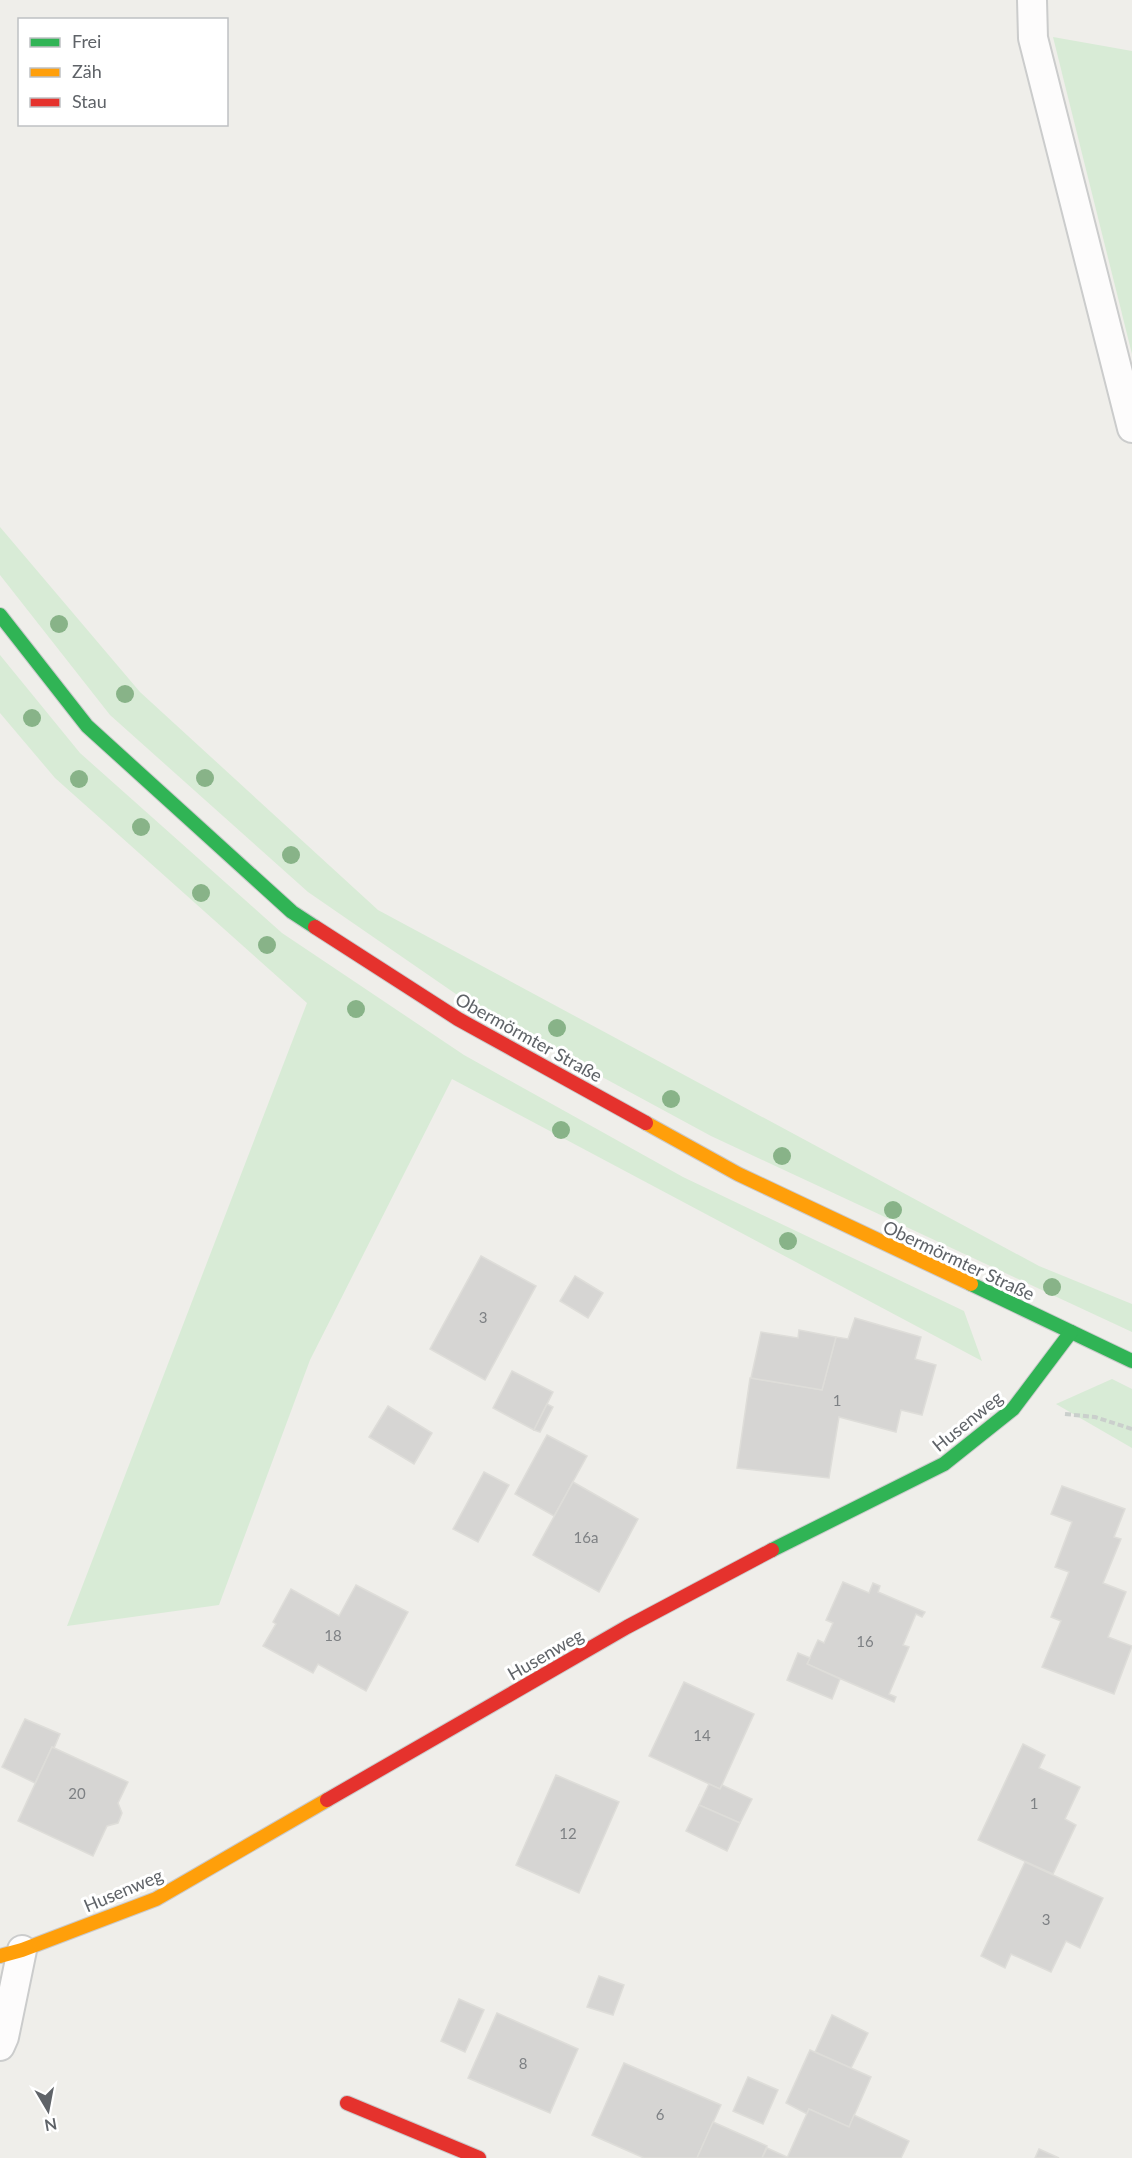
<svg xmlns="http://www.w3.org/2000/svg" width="1132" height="2158" font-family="Lato,sans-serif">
	<rect width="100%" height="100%" fill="#efeeea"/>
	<g fill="#d8ebd6">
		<path d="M1053,37l79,14v303z"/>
		<path d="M0,527l140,165 238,218 661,356 93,38v28l-421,-196 -229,-124 -174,-120 -198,-177 -110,-140z"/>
		<path d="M0,655l80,98 202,180 182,122 219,122 281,134 18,50 -530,-282 -142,281 -91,245 -152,21 240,-623 -252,-225 -55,-65z"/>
		<path d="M1112,1379l20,10v59l-76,-44z"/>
	</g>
	<g fill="#d6d5d3" stroke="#deddd9" stroke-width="1.5">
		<path d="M481,1256l55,30 -51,94 -55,-31z"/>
		<path d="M575,1276l28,17 -15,25 -28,-17z"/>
		<path d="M855,1318l66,19 -6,22 21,6 -14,50 -21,-5 -5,22 -57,-15 -10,61 -92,-10 13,-90 72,12 14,-53 12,2z"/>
		<path d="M799,1330l37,7 -14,53 -71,-12 10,-46 37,6z"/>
		<path d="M512,1371l41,21 -19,38 -41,-22z"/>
		<path d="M547,1404l6,3 -13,25 -6,-2z"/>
		<path d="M388,1406l44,27 -18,31 -45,-27z"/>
		<path d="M547,1435l40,21 -33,60 -39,-22z"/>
		<path d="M484,1472l25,13 -31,57 -25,-13z"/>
		<path d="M573,1482l65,37 -39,73 -66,-37z"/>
		<path d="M1062,1486l63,23 -11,28 7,2 -18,44 23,9 -18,45 24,9 -18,48 -72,-27 19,-46 -10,-4 18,-45 -14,-5 17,-45 -21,-8z"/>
		<path d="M843,1582l26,11 4,-10 7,3 -2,6 47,20 -3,5 -6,-3 -13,31 6,2 -20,47 7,3 -2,5 -87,-38 11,-24 6,3 9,-20 -7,-3z"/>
		<path d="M356,1585l52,27 -42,79 -48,-27 -5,9 -50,-27 13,-22 -3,-2 18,-33 48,27z"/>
		<path d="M798,1653l12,5 -3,6 33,15 -8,20 -45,-19z"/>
		<path d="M684,1682l70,32 -34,75 -71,-33z"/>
		<path d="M25,1719l35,15 -6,14 -2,-1 -17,36 -33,-16z"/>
		<path d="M1023,1744l22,11 -6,13 41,19 -15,32 11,6 -23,49 -75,-34z"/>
		<path d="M52,1747l76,35 -10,21 4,10 -4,10 -11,3 -14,30 -75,-35z"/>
		<path d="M556,1775l63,27 -40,91 -63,-28z"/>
		<path d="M709,1784l11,5 2,-4 30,14 -12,24 -41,-18z"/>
		<path d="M699,1805l41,18 -13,28 -41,-20z"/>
		<path d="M1025,1862l78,36 -23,50 -14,-7 -15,31 -40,-18 -6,14 -24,-12z"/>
		<path d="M599,1976l25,9 -11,30 -26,-8z"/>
		<path d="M459,1999l25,11 -19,42 -24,-11z"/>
		<path d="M497,2013l81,36 -28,64 -82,-35z"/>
		<path d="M832,2015l36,18 -17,35 -36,-16z"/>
		<path d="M810,2050l61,27 -22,50 -40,-18 -2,5 -21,-11z"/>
		<path d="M624,2063l97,42 -24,53h-53l-52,-23z"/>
		<path d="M748,2077l30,13 -15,34 -30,-13z"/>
		<path d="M809,2109l40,18 5,-12 55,26 -8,17h-114z"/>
		<path d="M713,2122l54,24 -5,12h-65z"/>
		<path d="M767,2148l20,9v1h-25z"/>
		<path d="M1039,2149l20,9h-24z"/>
	</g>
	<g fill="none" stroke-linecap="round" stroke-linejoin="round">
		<g stroke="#cbcccc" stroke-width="32">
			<g id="lane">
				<path d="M1032,0l1,38 99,390"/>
				<path d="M0,2046l4,-9 18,-87"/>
			</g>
		</g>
		<g stroke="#cacacb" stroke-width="16">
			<g id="fast">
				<path d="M0,615l87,111 205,186 23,15"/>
				<path d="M971,1284l161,77"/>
				<path d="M772,1550l172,-86 69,-55 58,-77"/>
			</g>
		</g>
		<g stroke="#cacacb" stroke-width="16">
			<g id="slow">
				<path d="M646,1123l92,51 233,110"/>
				<path d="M0,1956l22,-6 134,-51 171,-99"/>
			</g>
		</g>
		<g stroke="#cacacb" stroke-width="16">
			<g id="jam">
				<path d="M315,927l143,92 188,104"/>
				<path d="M327,1800l300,-173 145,-77"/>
				<path d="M347,2103l132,55"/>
			</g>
		</g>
		<path stroke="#cacfcc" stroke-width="4" stroke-dasharray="6 3" stroke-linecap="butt" d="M1065,1414l30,3 37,12"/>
		<use href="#lane" stroke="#fdfcfc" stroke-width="28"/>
		<use href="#fast" stroke="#30b455" stroke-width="14"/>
		<use href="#slow" stroke="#ff9f0a" stroke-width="14"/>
		<use href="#jam" stroke="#e5322d" stroke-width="14"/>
	</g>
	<g fill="#88b388">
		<circle cx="59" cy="624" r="9"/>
		<circle cx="125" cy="694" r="9"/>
		<circle cx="32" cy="718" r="9"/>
		<circle cx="205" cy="778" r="9"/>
		<circle cx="79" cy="779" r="9"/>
		<circle cx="141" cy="827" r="9"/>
		<circle cx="291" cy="855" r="9"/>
		<circle cx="201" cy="893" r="9"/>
		<circle cx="267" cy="945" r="9"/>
		<circle cx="356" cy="1009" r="9"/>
		<circle cx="557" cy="1028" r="9"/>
		<circle cx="671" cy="1099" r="9"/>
		<circle cx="561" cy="1130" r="9"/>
		<circle cx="782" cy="1156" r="9"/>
		<circle cx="893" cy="1210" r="9"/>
		<circle cx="788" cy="1241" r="9"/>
		<circle cx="1052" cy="1287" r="9"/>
	</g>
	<g text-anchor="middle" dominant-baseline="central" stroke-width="6" stroke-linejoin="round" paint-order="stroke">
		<g font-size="15" fill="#7e8184">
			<text x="483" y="1317">3</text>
			<text x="837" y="1400">1</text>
			<text x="586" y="1537">16a</text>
			<text x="333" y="1635">18</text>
			<text x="865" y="1641">16</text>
			<text x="702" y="1735">14</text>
			<text x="77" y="1793">20</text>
			<text x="1034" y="1803">1</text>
			<text x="568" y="1833">12</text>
			<text x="1046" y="1919">3</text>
			<text x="523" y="2063">8</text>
			<text x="660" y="2114">6</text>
		</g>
		<g font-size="18" fill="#5f6368" stroke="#fff">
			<text transform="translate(529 1037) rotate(29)">Obermörmter Straße</text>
			<text transform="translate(959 1260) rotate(25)">Obermörmter Straße</text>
			<text transform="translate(967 1421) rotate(-39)">Husenweg</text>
			<text transform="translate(545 1654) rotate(-30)">Husenweg</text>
			<text transform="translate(123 1890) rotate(-23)">Husenweg</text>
		</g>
	</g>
	<rect x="18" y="18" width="210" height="108" fill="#ffffff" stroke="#bfc1c3" stroke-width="1.5"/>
	<rect x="30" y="38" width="30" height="9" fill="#30b455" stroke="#bfc1c3" stroke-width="1.5"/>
	<text x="72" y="48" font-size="18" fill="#5f6368">Frei</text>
	<rect x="30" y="68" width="30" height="9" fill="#ff9f0a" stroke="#bfc1c3" stroke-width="1.5"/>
	<text x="72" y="78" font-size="18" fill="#5f6368">Zäh</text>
	<rect x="30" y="98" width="30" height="9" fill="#e5322d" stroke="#bfc1c3" stroke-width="1.5"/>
	<text x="72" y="108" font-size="18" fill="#5f6368">Stau</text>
	<g transform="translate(48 2110) rotate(170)" stroke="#ffffff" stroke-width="4.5" paint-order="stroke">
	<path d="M0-4.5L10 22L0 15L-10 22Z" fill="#5f6368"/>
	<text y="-9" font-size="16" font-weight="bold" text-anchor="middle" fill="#5f6368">N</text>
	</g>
</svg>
